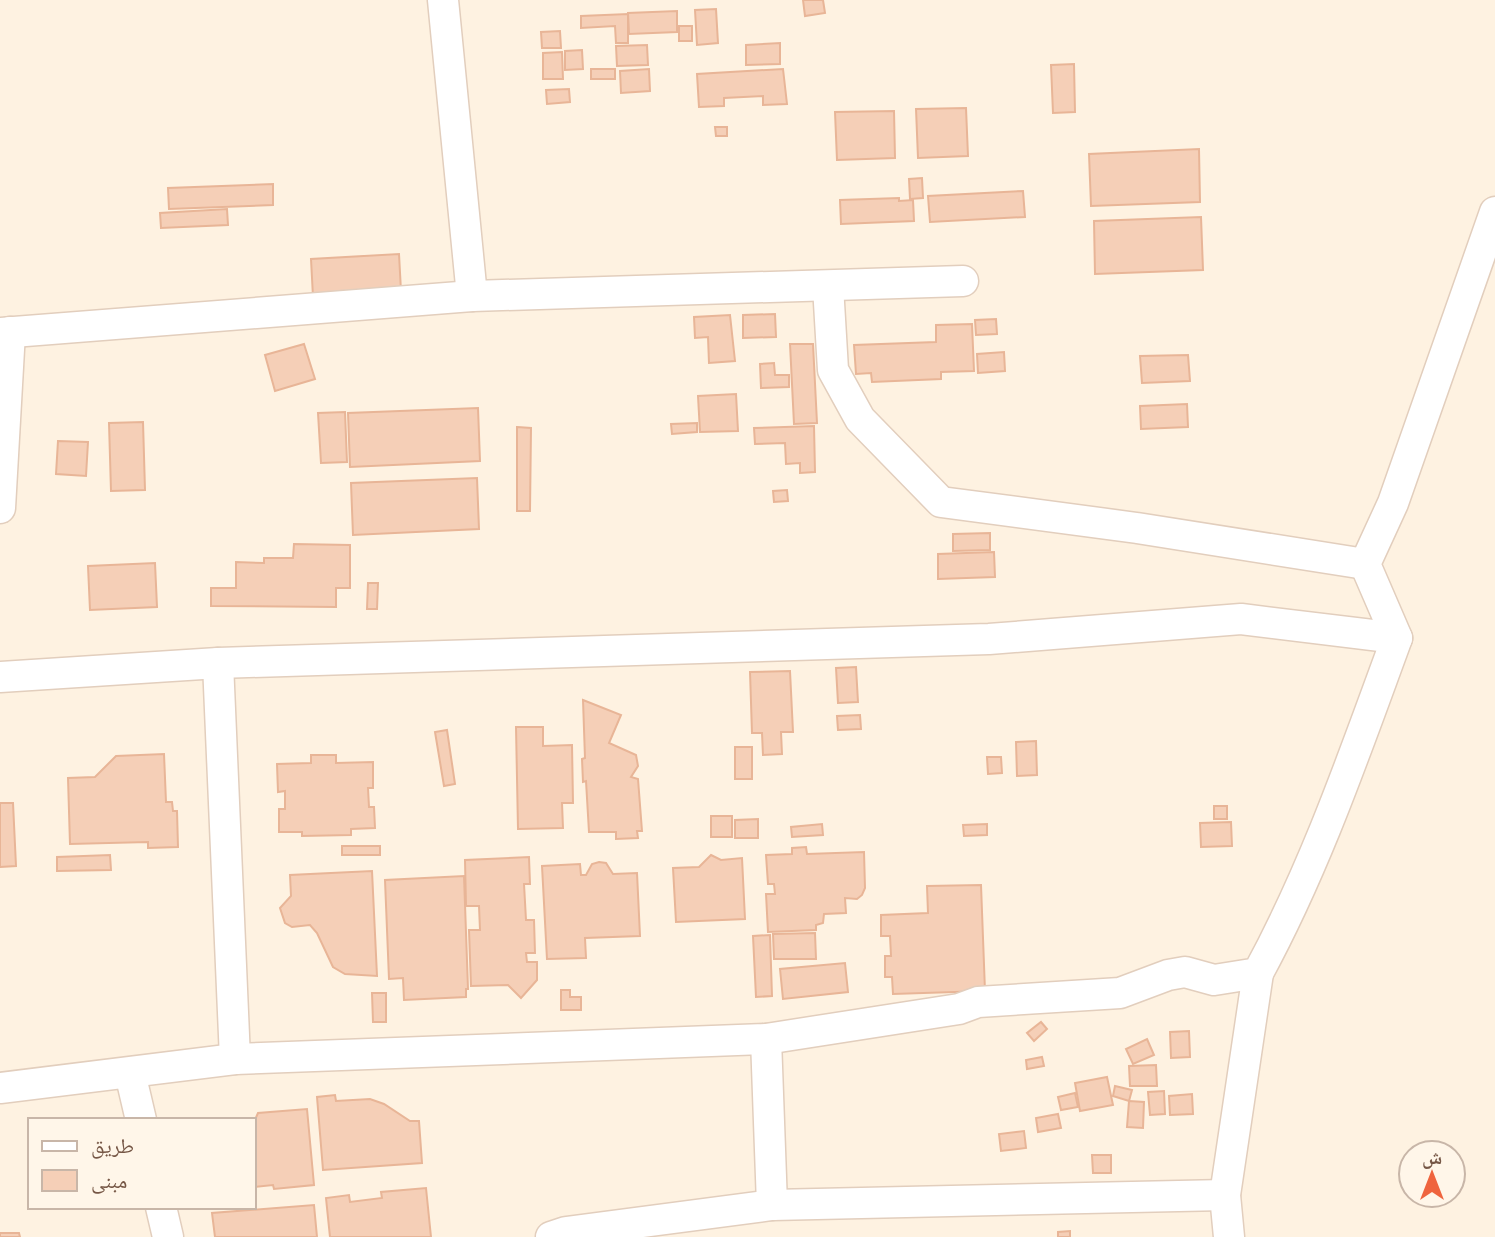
<svg xmlns="http://www.w3.org/2000/svg" width="1495" height="1237" font-family="'Open Sans','Noto Naskh Arabic',sans-serif">
	<rect width="100%" height="100%" fill="#fef2e1"/>
	<g fill="#f5cfb7" stroke="#e8b597" stroke-width="2">
		<path d="M803,0h20l2,13 -20,3z"/>
		<path d="M716,9l2,34 -21,2 -2,-35z"/>
		<path d="M677,11v21l-48,2 -1,-21z"/>
		<path d="M628,14v29h-12l-1,-17 -34,2v-12z"/>
		<rect x="679" y="26" width="13" height="15"/>
		<path d="M560,31l1,17h-19l-1,-16z"/>
		<path d="M780,43v21l-34,1v-20z"/>
		<path d="M647,45l1,20 -31,1 -1,-20z"/>
		<path d="M582,50l1,19 -18,1v-19z"/>
		<path d="M562,52l1,27h-20v-26z"/>
		<path d="M1074,64l1,48 -22,1 -2,-48z"/>
		<rect x="591" y="69" width="24" height="10"/>
		<path d="M649,69l1,22 -29,2 -1,-22z"/>
		<path d="M783,69l4,35 -24,1v-9l-39,2v8l-25,1 -2,-33z"/>
		<path d="M569,89l1,13 -23,2 -1,-14z"/>
		<path d="M966,108l2,48 -50,2 -2,-49z"/>
		<path d="M894,111l1,47 -58,2 -2,-48z"/>
		<path d="M715,127h12v9h-11z"/>
		<path d="M1199,149l1,53 -109,4 -2,-52z"/>
		<path d="M922,178l1,20 -13,1 -1,-20z"/>
		<path d="M273,184v21l-104,4 -1,-21z"/>
		<path d="M1023,191l2,26 -95,5 -2,-26z"/>
		<path d="M899,198v3l14,-1 1,21 -73,3 -1,-24z"/>
		<path d="M227,209l1,16 -67,3 -1,-15z"/>
		<path d="M1201,217l2,53 -108,4 -1,-53z"/>
		<path d="M399,254l2,37 -88,6 -2,-38z"/>
		<path d="M775,314l1,23 -33,1v-23z"/>
		<path d="M730,315l5,46 -26,2 -1,-26 -13,1 -1,-21z"/>
		<path d="M996,319l1,15 -21,1 -1,-15z"/>
		<path d="M972,324l2,47 -33,1v7l-69,3 -1,-9 -15,1 -2,-29 82,-3v-17z"/>
		<path d="M304,344l11,35 -40,12 -10,-36z"/>
		<path d="M790,344h23l4,79 -23,1z"/>
		<path d="M1004,352l1,19 -27,2 -1,-19z"/>
		<path d="M1188,355l2,26 -48,2 -2,-27z"/>
		<path d="M774,363l1,12h14v12l-28,1 -1,-24z"/>
		<path d="M736,394l2,37 -38,1 -2,-36z"/>
		<path d="M1187,404l1,23 -47,2 -1,-23z"/>
		<path d="M478,408l2,53 -130,6 -2,-54z"/>
		<path d="M345,412l2,50 -26,1 -3,-50z"/>
		<path d="M143,422l2,68 -34,1 -2,-68z"/>
		<path d="M697,423v9l-25,2 -1,-10z"/>
		<path d="M814,426l1,46 -15,1v-10l-14,1 -1,-21 -30,1 -1,-16z"/>
		<path d="M517,427l14,1 -1,83h-13z"/>
		<path d="M58,441l30,1 -2,34 -30,-2z"/>
		<path d="M477,478l2,51 -126,6 -2,-52z"/>
		<path d="M787,490l1,11 -14,1 -1,-11z"/>
		<path d="M990,533v17l-37,1v-17z"/>
		<path d="M294,544l56,1v43h-14v19l-125,-1v-18h25v-26l28,1v-5h29z"/>
		<path d="M994,552l1,25 -57,2v-25z"/>
		<path d="M155,563l2,44 -67,3 -2,-44z"/>
		<path d="M368,583h10l-1,26h-10z"/>
		<path d="M856,667l2,35 -20,1 -2,-35z"/>
		<path d="M790,671l3,61h-12l1,22 -19,1 -1,-22h-10l-2,-61z"/>
		<path d="M583,700l38,15 -12,28 27,12 2,11 -7,11 7,2 4,52h-5l1,7 -22,1v-7h-27l-3,-51 -3,1 -1,-23 3,-1z"/>
		<path d="M860,715l1,14 -23,1 -1,-14z"/>
		<path d="M516,727h27v19l29,-1 1,58h-11l1,25 -45,1z"/>
		<path d="M447,730l8,54 -11,2 -9,-54z"/>
		<path d="M1036,741l1,34 -20,1 -1,-34z"/>
		<rect x="735" y="747" width="17" height="32"/>
		<path d="M164,754l2,48h6l1,9h4l1,36 -30,1v-6l-78,2 -2,-66 27,-1 21,-21z"/>
		<path d="M311,755h25v8l37,-1v26h-5l1,19h5l1,21 -24,1v6l-49,1v-4h-23v-23h6v-18l-7,1 -1,-28 34,-1z"/>
		<path d="M987,757h14l1,16 -14,1z"/>
		<path d="M0,803h13l3,63 -16,1z"/>
		<rect x="1214" y="806" width="13" height="13"/>
		<rect x="711" y="816" width="21" height="21"/>
		<path d="M758,819v19h-23v-18z"/>
		<path d="M1231,822l1,24 -31,1 -1,-24z"/>
		<path d="M822,824l1,11 -31,2 -1,-10z"/>
		<path d="M987,824v11l-23,1 -1,-11z"/>
		<rect x="342" y="846" width="38" height="9"/>
		<path d="M806,847l1,7 57,-2 1,36 -3,7 -5,4 -12,-1 1,15 -22,1 -1,9 -7,2v5l-48,2 -2,-38h9l-1,-10h-6l-2,-29 26,-1v-6z"/>
		<path d="M110,855l1,15 -54,1v-14z"/>
		<path d="M711,855l10,5 21,-2 3,61 -69,3 -3,-54 26,-1z"/>
		<path d="M529,857l1,27h-6l2,36h8l1,33h-9l1,9h10v18l-16,18 -13,-13 -37,1 -2,-56h11l-1,-24h-13l-1,-46z"/>
		<path d="M599,862l7,1 7,11 24,-1 3,63 -55,2 1,20 -39,1 -5,-93 38,-2 1,11h5l6,-11z"/>
		<path d="M372,871l5,105 -32,-2 -12,-7 -16,-34 -7,-8 -18,2 -7,-4 -5,-15 11,-12 -1,-21z"/>
		<path d="M464,876l4,113h-2v8l-62,3 -1,-22 -14,1 -4,-99z"/>
		<path d="M981,885l4,106 -92,3 -1,-17h-7v-21h6l-1,-20h-9v-21l47,-2 -1,-27z"/>
		<path d="M815,933l1,26h-42l-1,-25z"/>
		<path d="M770,935l2,61 -16,1 -3,-61z"/>
		<path d="M845,963l3,29 -65,7 -3,-30z"/>
		<path d="M561,990h9v7h11v13h-20z"/>
		<path d="M372,993h14v29h-13z"/>
		<path d="M1041,1022l6,7 -13,12 -7,-8z"/>
		<path d="M1189,1031l1,26 -19,1 -1,-26z"/>
		<path d="M1147,1039l7,16 -21,9 -7,-15z"/>
		<path d="M1042,1057l2,9 -17,3 -1,-9z"/>
		<path d="M1156,1065l1,21h-27l-1,-20z"/>
		<path d="M1107,1077l6,28 -33,6 -5,-28z"/>
		<path d="M1115,1086l17,4 -3,11 -16,-5z"/>
		<path d="M1164,1091l1,23 -15,1 -2,-23z"/>
		<path d="M1075,1093l3,14 -17,3 -3,-13z"/>
		<path d="M1192,1094l1,20 -23,1 -1,-19z"/>
		<path d="M335,1095l1,6 34,-2 14,5 26,17h9l3,42 -99,7 -6,-73z"/>
		<path d="M1129,1101l15,1 -1,26 -16,-1z"/>
		<path d="M307,1109l7,76 -40,4 -1,-4 -19,2v-65l4,-9z"/>
		<path d="M1058,1114l3,14 -23,4 -2,-14z"/>
		<path d="M1024,1131l2,17 -25,3 -2,-17z"/>
		<path d="M1092,1155h19v18h-18z"/>
		<path d="M426,1188l5,49h-101l-4,-39 23,-3 1,7 32,-4 -1,-6z"/>
		<path d="M314,1205l3,32h-102l-3,-24z"/>
		<path d="M1070,1231v6h-12v-5z"/>
		<path d="M0,1233h19l1,4h-20z"/>
	</g>
	<g fill="none" stroke-linecap="round" stroke-linejoin="round">
		<g stroke="#e2cebd" stroke-width="33">
			<g id="street">
				<path d="M443,0l29,296"/>
				<path d="M828,286l5,84 27,49 81,83 196,26 228,36"/>
				<path d="M0,333l472,-37 491,-15"/>
				<path d="M0,508l10,-176"/>
				<path d="M218,663l17,396"/>
				<path d="M0,677l218,-14 771,-24 252,-20 156,19 -32,-74 28,-61 102,-291"/>
				<path d="M766,1039l6,166"/>
				<path d="M130,1073l11,47"/>
				<path d="M0,1088l235,-29 531,-20 193,-30 19,-7 142,-9 48,-18 17,-3 29,8 44,-7c58,-107 97,-221 139,-335"/>
				<path d="M161,1207l7,30"/>
				<path d="M551,1237l15,-5 206,-27 453,-10"/>
				<path d="M1229,1237l-4,-42 33,-222"/>
			</g>
		</g>
		<use href="#street" stroke="#fff" stroke-width="30"/>
	</g>
	<rect x="28" y="1118" width="228" height="91" fill="#fff6e9" stroke="#c8b6a8" stroke-width="2"/>
	<rect x="42" y="1141" width="35" height="10" fill="#ffffff" stroke="#c8b6a8" stroke-width="2"/>
	<text x="91" y="1153" font-size="21" fill="#765746">طريق</text>
	<rect x="42" y="1170" width="35" height="21" fill="#f5cfb7" stroke="#c8b6a8" stroke-width="2"/>
	<text x="91" y="1188" font-size="21" fill="#765746">مبنى</text>
	<g transform="translate(1432 1174)"><circle r="33" fill="#fff6e9" stroke="#c8b6a8" stroke-width="2"/>
	<path d="M0-5L12 26L0 18L-12 26Z" fill="#ef643e"/>
	<text y="-10" font-size="19" font-weight="bold" text-anchor="middle" fill="#765746">ش</text>
	</g>
</svg>
